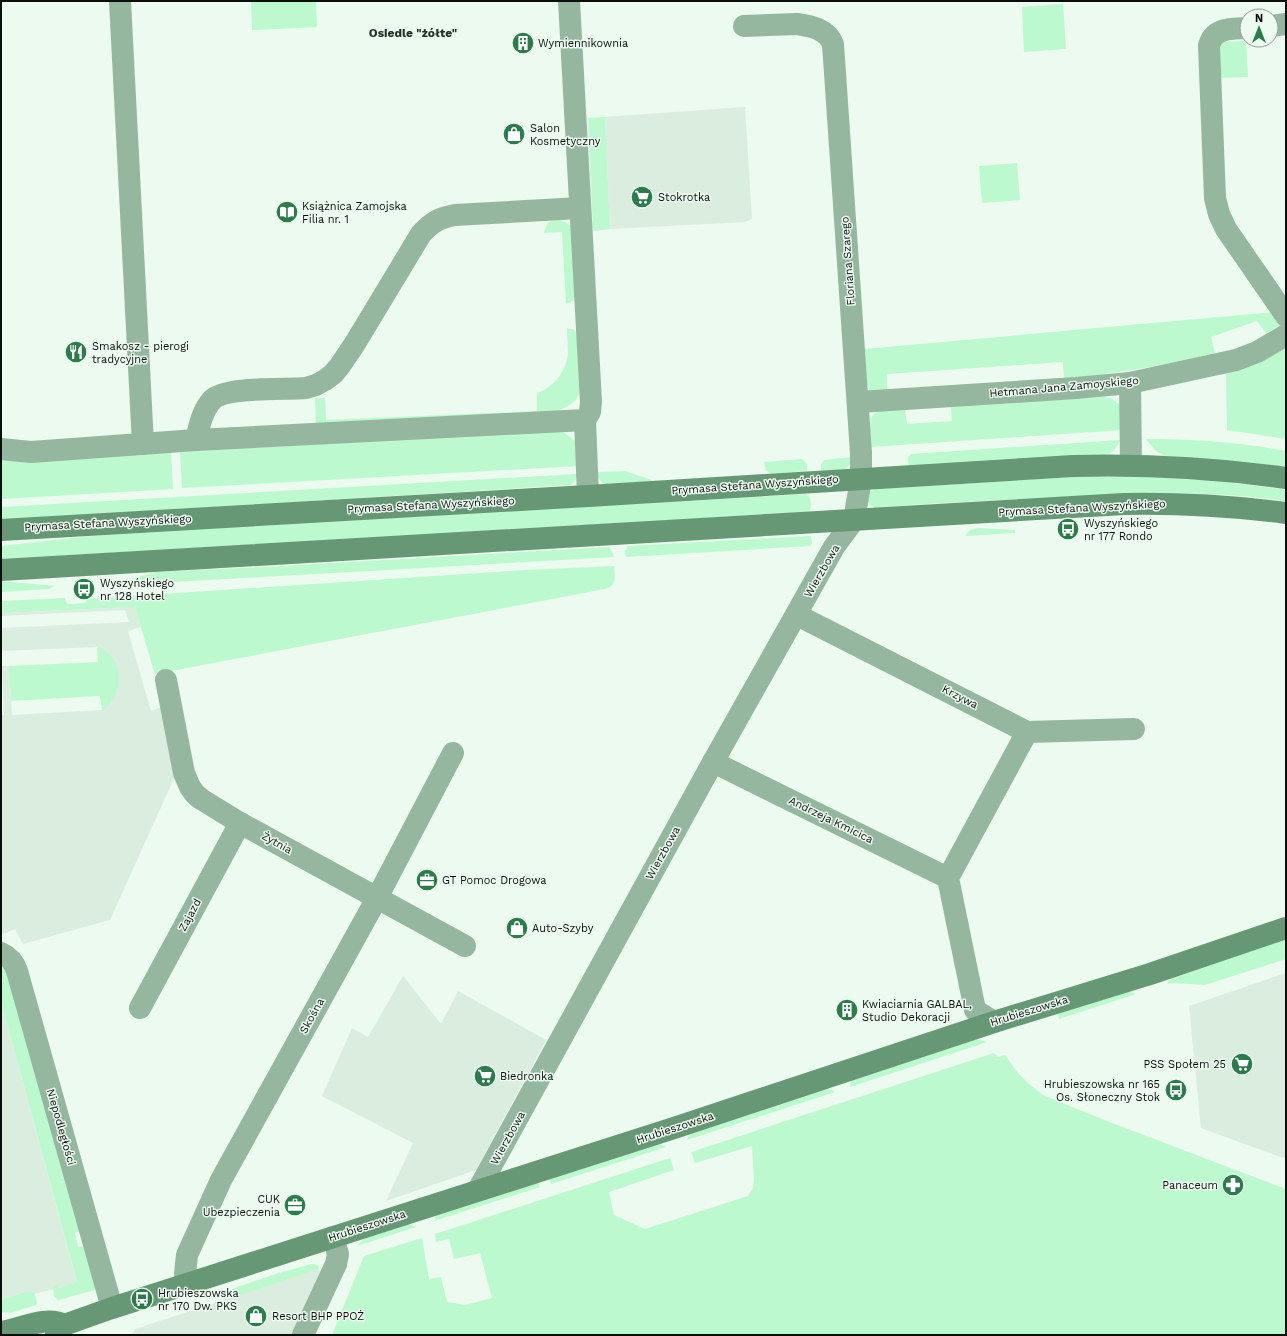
<svg xmlns="http://www.w3.org/2000/svg" width="1287" height="1336" font-family="'Work Sans',sans-serif">
	<rect width="100%" height="100%" fill="#ecfaf0"/>
	<g fill="#daeddf" fill-rule="evenodd">
		<path d="M745,107l7,112 -7,3 -135,7 -5,-112z"/>
		<path d="M135,607l30,99 10,70 -65,144 -87,24 -8,-15 -14,6v-220h3l-2,-49h7l3,49 90,-5 9,-7 6,-12 2,-13 -5,-16 -6,-8 -11,-7 -96,4v-23l128,-6 -4,-12 -124,6v-3zM141,627l23,79 -13,5 -23,-80z"/>
		<path d="M1286,973v186l-85,-31 -12,-122z"/>
		<path d="M403,976l38,48 17,-33 88,49 -70,130 -90,31 27,-58 -91,-47 30,-68 16,9z"/>
		<path d="M1,1001l76,282 -43,11 -8,-2 -25,7z"/>
		<path d="M319,1269l3,10 -28,56h-162l3,-6z"/>
	</g>
	<g fill="#bcf9ce">
		<path d="M251,1h65l1,26 -65,3z"/>
		<path d="M1063,4l3,45 -42,3 -2,-45z"/>
		<path d="M1246,41l2,36 -32,1 4,-34 4,-2z"/>
		<path d="M605,117l5,112 -17,2 -5,-113z"/>
		<path d="M1017,163l3,37 -38,3 -3,-37z"/>
		<path d="M551,221c9,-2 16,0 22,8l2,66 -2,6 -7,3 -4,-72 -18,1 3,-9z"/>
		<path d="M1274,312l7,13 -15,8 -9,-12 -46,16 4,16c-50,13 -100,20 -151,26l-1,-17 -176,12v18l-17,-1 -3,-6 -2,-36z"/>
		<path d="M567,328l7,2 3,4 3,58c-4,11 -14,16 -25,20l-239,14 -1,-28h10l1,22 211,-9v-18c17,-6 29,-21 31,-40 0,-8 -1,-17 -1,-25z"/>
		<path d="M1286,347v92l-59,-9 -1,-59z"/>
		<path d="M1104,397l7,1 9,7 2,25 -251,17c-2,-38 -3,-36 34,-38l2,15 45,-3 -1,-15z"/>
		<path d="M560,431l5,2 10,8 3,25 -396,22 -2,-36z"/>
		<path d="M1146,439c47,0 93,3 140,12v18l-122,-13 -8,-5z"/>
		<path d="M1120,440c-3,7 -7,13 -15,15l-196,11 -1,-9 3,-3z"/>
		<path d="M171,452l2,37 -172,10v-40z"/>
		<path d="M853,457c-3,17 -19,13 -32,14v-7l3,-4z"/>
		<path d="M802,459l5,5v7l-36,3 -5,-4 -2,-8z"/>
		<path d="M625,471l27,9v2l-44,3c-7,-2 -10,-5 -11,-13z"/>
		<path d="M577,474v4l-6,7 -570,35v-13z"/>
		<path d="M1085,476c67,0 134,3 201,14v11c-81,-12 -161,-7 -242,-3 -57,3 -114,5 -170,10l-5,-4 -2,-5 3,-7 5,-3z"/>
		<path d="M807,494c5,6 5,12 2,18l-808,47v-13l117,-13z"/>
		<path d="M1139,518l2,1 3,3 -2,4 -2,1 -47,2v-2z"/>
		<path d="M978,528l37,2v3l-50,3 5,-6z"/>
		<path d="M811,536l1,7 -2,3 -184,11 -1,-6 3,-5z"/>
		<path d="M609,547l3,4 2,6 -493,28 -5,-2 41,-11 124,-6z"/>
		<path d="M614,566c1,10 3,20 -9,23l-450,85 -20,-67 -134,6v-12l64,-3 2,6h2l16,-1 2,-4 438,-29z"/>
		<path d="M1,581l54,5 -6,3 -48,3z"/>
		<path d="M97,647c28,8 29,50 5,63l-2,-14 -89,5 -2,-35 89,-4z"/>
		<path d="M1286,939v20l-81,26 -32,-2 -6,1 5,-7z"/>
		<path d="M1,964l7,7 73,260 -6,2 3,14 8,-1 9,38v6l-37,10 -4,-4 -1,-7 4,-5 2,4 18,-6 -76,-281z"/>
		<path d="M1121,992h9l6,2 -77,25 -2,-6z"/>
		<path d="M975,1039l12,3 -137,45 1,-7z"/>
		<path d="M994,1053l4,4 7,-2 12,17 12,12 14,11 64,26 179,68v146h-954l32,-79 58,-18 7,41 12,-2 6,25 18,3 27,-7 -12,-45 -26,6 -5,-20 -13,3 -1,-8 235,-76 4,12 -65,22 5,23 31,14 103,-33 5,-8 1,-8 -2,-34 -57,17 -4,-11z"/>
		<path d="M825,1088l7,2 3,2 -148,48 1,-3 4,-5z"/>
		<path d="M659,1144l7,3 -115,37 -2,-7z"/>
		<path d="M538,1181l2,6 -106,34 2,-6z"/>
		<path d="M408,1224l8,3 -59,19 8,-8z"/>
		<path d="M312,1264l6,1 1,4 -90,30 -1,-6 3,-4 48,-16z"/>
		<path d="M26,1292h5l4,3 2,8 -1,2 -26,8 -9,-1v-13z"/>
	</g>
	<g fill="none" stroke-linecap="round" stroke-linejoin="round">
		<g stroke="#96b79f" stroke-width="22">
			<path d="M120,1l23,443"/>
			<path d="M1271,26l15,-2"/>
			<path d="M1247,28c-15,1 -34,-1 -38,18l6,152 4,16 7,15 60,87"/>
			<path d="M1130,383l1,82"/>
			<path d="M859,402l217,-14 54,-5 106,-23 21,-8 29,-17"/>
			<path d="M585,420l3,76"/>
			<path d="M196,440c3,-13 6,-29 16,-40 13,-14 73,-10 94,-12l10,-3 9,-5 8,-6 6,-7 15,-22 67,-111c11,-12 18,-16 34,-19l125,-7"/>
			<path d="M1,449l30,3 165,-12 389,-20 5,-8 1,-10 -22,-401"/>
			<path d="M797,615l230,117 107,-3"/>
			<path d="M166,680l18,93 6,14 5,7 6,5 39,24 225,123"/>
			<path d="M713,762l235,116"/>
			<path d="M1,953c9,4 13,9 16,18l95,337"/>
			<path d="M140,1008l100,-185"/>
			<path d="M994,1022l-19,-12 -27,-132 79,-146"/>
			<path d="M478,1190l235,-428 121,-215 20,-27 7,-41v-26l-28,-409c-6,-15 -22,-18 -36,-20l-53,2"/>
			<path d="M188,1283l-3,-9 2,-19 34,-75 156,-282 76,-145"/>
			<path d="M303,1335l33,-71 2,-10 -5,-17"/>
		</g>
		<g stroke="#669876" stroke-width="22">
			<path d="M1,530l587,-34 485,-30c71,-2 142,2 213,12"/>
			<path d="M1,570l1123,-66c55,-1 108,2 162,9"/>
			<path d="M1,1332c19,-3 46,-17 63,-7"/>
			<path d="M56,1335l6,-6 2,-4 48,-17 562,-180 320,-106 156,-48 136,-46"/>
		</g>
	</g>
	<defs>
		<g id="building-disc" transform="scale(1.15)"><circle r="9.5" fill="#2b7b4c" stroke="#ecfaf0"/><path d="M-4-6H4V6H1V3H-1V6H-4ZM-2.5-4.3h1.7v1.8h-1.7ZM.8-4.3h1.7v1.8H.8ZM-2.5-1h1.7V.8h-1.7ZM.8-1h1.7V.8H.8Z" fill="#fff"/></g>
		<g id="shop-disc" transform="scale(1.15)"><circle r="9.5" fill="#2b7b4c" stroke="#ecfaf0"/><path d="M-5-2.5h2.3a2.7 3.5 0 0 1 5.4 0H5L5.5 6h-11ZM-1.5-2.5h3a1.5 2.3 0 0 0-3 0Z" fill="#fff"/></g>
		<g id="supermarket-disc" transform="scale(1.15)"><circle r="9.5" fill="#2b7b4c" stroke="#ecfaf0"/><path d="M-6-5.5h2.5l.6 2H6L4.5 2H-2.5L-4.4-4H-6ZM-1.5 3.2a1.3 1.3 0 1 0 .1 0ZM3 3.2a1.3 1.3 0 1 0 .1 0Z" fill="#fff"/></g>
		<g id="library-disc" transform="scale(1.15)"><circle r="9.5" fill="#2b7b4c" stroke="#ecfaf0"/><path d="M-6-4Q-3-5.5-.7-3.5V5Q-3 3-6 4ZM6-4Q3-5.5 .7-3.5V5Q3 3 6 4Z" fill="#fff"/></g>
		<g id="restaurant-disc" transform="scale(1.15)"><circle r="9.5" fill="#2b7b4c" stroke="#ecfaf0"/><path d="M-5-6h1v4h1v-4h1v4h1v-4h1v5L-1.5 .5V6h-2V.5L-5-1ZM5-6V6H3V1.5H1.5Q1.5-4 5-6Z" fill="#fff"/></g>
		<g id="bus-disc" transform="scale(1.15)"><circle r="9.5" fill="#2b7b4c" stroke="#ecfaf0"/><path d="M-5-6H5V4H4V6H2V4H-2V6H-4V4H-5ZM-3.5-4V0h7V-4ZM-3.5 1.2v1.5H-2V1.2ZM2 1.2v1.5H3.5V1.2Z" fill="#fff"/></g>
		<g id="office-disc" transform="scale(1.15)"><circle r="9.5" fill="#2b7b4c" stroke="#ecfaf0"/><path d="M-6-3h4V-5.5h4V-3h4V5H-6ZM-1-4.5V-3h2v-1.5ZM-6 0V1H6V0Z" fill="#fff"/></g>
		<g id="pharmacy-disc" transform="scale(1.15)"><circle r="9.5" fill="#2b7b4c" stroke="#ecfaf0"/><path d="M-2-6h4v4h4v4h-4v4h-4v-4h-4v-4h4Z" fill="#fff"/></g>
	</defs>
	<g fill-rule="evenodd">
		<use href="#building-disc" x="523" y="43"/>
		<use href="#shop-disc" x="514" y="134"/>
		<use href="#supermarket-disc" x="642" y="197"/>
		<use href="#library-disc" x="287" y="212"/>
		<use href="#restaurant-disc" x="76" y="352"/>
		<use href="#bus-disc" x="1068" y="529"/>
		<use href="#bus-disc" x="84" y="589"/>
		<use href="#office-disc" x="427" y="880"/>
		<use href="#shop-disc" x="517" y="928"/>
		<use href="#building-disc" x="847" y="1010"/>
		<use href="#supermarket-disc" x="1242" y="1064"/>
		<use href="#supermarket-disc" x="485" y="1076"/>
		<use href="#bus-disc" x="1176" y="1090"/>
		<use href="#pharmacy-disc" x="1233" y="1185"/>
		<use href="#office-disc" x="295" y="1205"/>
		<use href="#bus-disc" x="142" y="1299"/>
		<use href="#shop-disc" x="256" y="1316"/>
	</g>
	<g text-anchor="middle" dominant-baseline="central" stroke-width="3" stroke-linejoin="round" paint-order="stroke">
		<g font-size="11" fill="#0a0e0b" stroke="#ecfaf0" text-anchor="start">
			<text x="538" y="43">Wymiennikownia</text>
			<text x="530" y="128">Salon<tspan x="530" dy="13">Kosmetyczny</tspan></text>
			<text x="658" y="197">Stokrotka</text>
			<text x="302" y="206">Książnica Zamojska<tspan x="302" dy="13">Filia nr. 1</tspan></text>
			<text x="92" y="346">Smakosz - pierogi<tspan x="92" dy="13">tradycyjne</tspan></text>
			<text x="1084" y="523">Wyszyńskiego<tspan x="1084" dy="13">nr 177 Rondo</tspan></text>
			<text x="100" y="583">Wyszyńskiego<tspan x="100" dy="13">nr 128 Hotel</tspan></text>
			<text x="442" y="880">GT Pomoc Drogowa</text>
			<text x="532" y="928">Auto-Szyby</text>
			<text x="862" y="1004">Kwiaciarnia GALBAL,<tspan x="862" dy="13">Studio Dekoracji</tspan></text>
			<text x="1226" y="1064" text-anchor="end">PSS Społem 25</text>
			<text x="500" y="1076">Biedronka</text>
			<text x="1160" y="1084" text-anchor="end">Hrubieszowska nr 165<tspan x="1160" dy="13">Os. Słoneczny Stok</tspan></text>
			<text x="1218" y="1185" text-anchor="end">Panaceum</text>
			<text x="280" y="1199" text-anchor="end">CUK<tspan x="280" dy="13">Ubezpieczenia</tspan></text>
			<text x="158" y="1293">Hrubieszowska<tspan x="158" dy="13">nr 170 Dw. PKS</tspan></text>
			<text x="272" y="1316">Resort BHP PPOŻ</text>
		</g>
		<g font-size="11" fill="#0a0e0b" stroke="#ecfaf0">
			<text transform="translate(848 261) rotate(-94)">Floriana Szarego</text>
			<text transform="translate(1064 387) rotate(-5)">Hetmana Jana Zamoyskiego</text>
			<text transform="translate(755 485) rotate(-4)">Prymasa Stefana Wyszyńskiego</text>
			<text transform="translate(431 505) rotate(-3)">Prymasa Stefana Wyszyńskiego</text>
			<text transform="translate(1082 508) rotate(-3)">Prymasa Stefana Wyszyńskiego</text>
			<text transform="translate(108 523) rotate(-3)">Prymasa Stefana Wyszyńskiego</text>
			<text transform="translate(822 571) rotate(-60)">Wierzbowa</text>
			<text transform="translate(960 697) rotate(27)">Krzywa</text>
			<text transform="translate(831 820) rotate(26)">Andrzeja Kmicica</text>
			<text transform="translate(277 843) rotate(29)">Żytnia</text>
			<text transform="translate(663 853) rotate(-61)">Wierzbowa</text>
			<text transform="translate(190 915) rotate(-62)">Zajazd</text>
			<text transform="translate(1029 1011) rotate(-17)">Hrubieszowska</text>
			<text transform="translate(312 1016) rotate(-61)">Skośna</text>
			<text transform="translate(61 1127) rotate(74)">Niepodległości</text>
			<text transform="translate(675 1128) rotate(-18)">Hrubieszowska</text>
			<text transform="translate(508 1138) rotate(-61)">Wierzbowa</text>
			<text transform="translate(367 1226) rotate(-18)">Hrubieszowska</text>
		</g>
		<g font-size="12" font-weight="bold" fill="#242e27" stroke="#ecfaf0">
			<text x="413" y="33">Osiedle "żółte"</text>
		</g>
	</g>
	<rect width="1287" height="1336" fill="none" stroke="#0a0e0b" stroke-width="4"/>
	<g transform="translate(1259 28)"><circle r="19" fill="#ecfaf0" stroke="#929c94"/>
	<path d="M0-3L7 15L0 10L-7 15Z" fill="#2b7b4c"/>
	<text y="-6" font-size="11" font-weight="bold" text-anchor="middle" fill="#0a0e0b">N</text>
	</g>
</svg>
